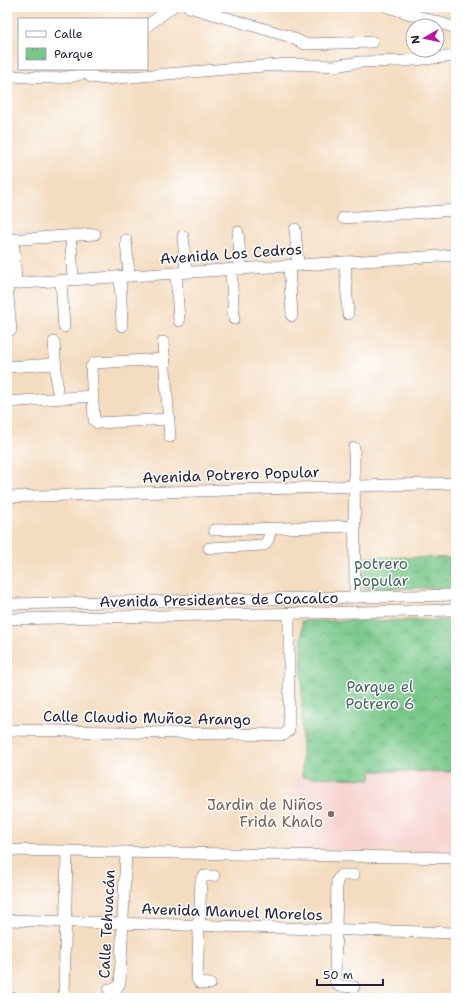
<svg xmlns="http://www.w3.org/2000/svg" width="463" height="1005" font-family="'Shantell Sans',sans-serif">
	<defs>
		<pattern id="park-crowns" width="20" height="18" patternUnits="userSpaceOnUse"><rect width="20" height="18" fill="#78c889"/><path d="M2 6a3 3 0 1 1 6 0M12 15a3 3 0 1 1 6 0" fill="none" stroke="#62a271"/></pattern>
	</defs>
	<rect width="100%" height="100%" fill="#fff"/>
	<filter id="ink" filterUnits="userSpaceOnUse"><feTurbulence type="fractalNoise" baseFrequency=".025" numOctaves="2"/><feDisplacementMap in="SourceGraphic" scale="8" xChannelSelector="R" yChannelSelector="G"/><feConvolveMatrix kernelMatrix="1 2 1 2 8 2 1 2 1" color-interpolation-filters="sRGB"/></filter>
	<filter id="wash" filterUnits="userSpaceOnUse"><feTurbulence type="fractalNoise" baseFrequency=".012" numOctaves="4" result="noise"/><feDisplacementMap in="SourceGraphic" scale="16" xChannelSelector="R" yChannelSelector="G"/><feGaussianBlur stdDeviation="0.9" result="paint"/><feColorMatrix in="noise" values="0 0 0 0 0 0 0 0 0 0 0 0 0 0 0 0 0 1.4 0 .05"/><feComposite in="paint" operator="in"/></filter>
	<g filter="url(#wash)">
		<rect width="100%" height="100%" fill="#f4dcc0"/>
		<path fill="#f7d0cc" d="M371,771l85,1v79l-164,-2v-72l79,2z"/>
		<g fill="url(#park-crowns)" stroke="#4d7562">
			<path d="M366,557l90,1v29l-92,2z"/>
			<path d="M456,620v152l-85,-1v8l-69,-2v-156z"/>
		</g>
	</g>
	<g filter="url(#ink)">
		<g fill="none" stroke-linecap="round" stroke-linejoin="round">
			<g stroke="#6c636a" stroke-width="12">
				<g id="minor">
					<path d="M189,7l99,29 17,8 68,-2"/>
					<path d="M388,7l65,20"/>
					<path d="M147,26l25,-19"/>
					<path d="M86,72l5,5 14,2 184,-15 45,2 26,-4 43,-1 53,-5"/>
					<path d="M7,76c26,0 60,8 84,-7"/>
					<path d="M343,218l113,-8"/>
					<path d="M295,229l3,36"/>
					<path d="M238,232l3,37"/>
					<path d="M183,236l3,36"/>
					<path d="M7,240l88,-6"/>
					<path d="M126,240l3,35"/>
					<path d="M71,243l2,36"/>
					<path d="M14,248l2,35"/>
					<path d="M345,262l3,52"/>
					<path d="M289,265l3,51"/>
					<path d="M231,269l3,50"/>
					<path d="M176,273l3,48"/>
					<path d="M120,276l2,50"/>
					<path d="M61,280l3,47"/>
					<path d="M7,284l449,-29"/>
					<path d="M7,286l4,44"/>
					<path d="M54,342l3,47"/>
					<path d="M163,342l7,95"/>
					<path d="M165,359l-71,4 -3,4 3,53 4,3 71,-4"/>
					<path d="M7,367l48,-3"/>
					<path d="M7,402l85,-6"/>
					<path d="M354,448l1,149"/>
					<path d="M7,497l449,-14"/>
					<path d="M214,530l141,-4"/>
					<path d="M209,548l55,-3 4,-5 3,-12"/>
					<path d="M7,604l449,-9"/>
					<path d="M7,619l449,-9"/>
					<path d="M7,730l277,5 5,-5v-117"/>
					<path d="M7,850l449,8"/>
					<path d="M354,875h-13l-4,6 -2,99 4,6 15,1"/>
					<path d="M7,920l449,13"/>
					<path d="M210,984l-10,-1 -3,-4 4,-99 3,-4h10"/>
					<path d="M109,989h7l4,-6 6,-131"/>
					<path d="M7,998h7"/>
					<path d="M64,998l3,-147"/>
				</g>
			</g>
			<use href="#minor" stroke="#fff" stroke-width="11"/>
		</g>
	</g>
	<circle fill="#8d6e63" stroke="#fff" stroke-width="1.5" cx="331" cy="814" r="4"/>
	<g text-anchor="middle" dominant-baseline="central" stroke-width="3" stroke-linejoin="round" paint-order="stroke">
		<g font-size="15" fill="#22223b" stroke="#fff">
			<text transform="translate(231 254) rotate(-4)">Avenida Los Cedros</text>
			<text transform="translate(231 475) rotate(-2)">Avenida Potrero Popular</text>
			<text transform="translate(219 600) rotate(-1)">Avenida Presidentes de Coacalco</text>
			<text transform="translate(147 718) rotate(1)">Calle Claudio Muñoz Arango</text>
			<text transform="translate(232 912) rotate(2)">Avenida Manuel Morelos</text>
			<text transform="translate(107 924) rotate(-87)">Calle Tehuacán</text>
		</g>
		<g font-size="15" fill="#44645a" stroke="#fff">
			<text x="381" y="564">potrero<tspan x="381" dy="17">popular</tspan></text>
			<text x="380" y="687">Parque el<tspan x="380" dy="17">Potrero 6</tspan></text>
		</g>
		<g font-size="15" fill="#785e54" stroke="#fff" text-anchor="end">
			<text x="323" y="805">Jardin de Niños<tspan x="323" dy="17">Frida Khalo</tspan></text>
		</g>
	</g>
	<rect width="463" height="1005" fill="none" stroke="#fff" stroke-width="24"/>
	<rect x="18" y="18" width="130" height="52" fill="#ffffff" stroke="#a7a7b1"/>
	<rect x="26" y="31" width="20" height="6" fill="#ffffff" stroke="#a7a7b1"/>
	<text x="54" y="38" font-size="12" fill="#22223b">Calle</text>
	<rect x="26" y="48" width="20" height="12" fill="url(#park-crowns)" stroke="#a7a7b1"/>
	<text x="54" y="58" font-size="12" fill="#22223b">Parque</text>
	<g transform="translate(425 38) rotate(261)"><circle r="19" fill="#ffffff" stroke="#a7a7b1"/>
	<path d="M0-3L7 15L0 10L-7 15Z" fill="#b5179e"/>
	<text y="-6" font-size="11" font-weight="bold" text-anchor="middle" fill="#22223b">N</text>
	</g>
	<path d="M317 979v6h66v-6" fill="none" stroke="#22223b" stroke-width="2"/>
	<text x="323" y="979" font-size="12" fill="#22223b" stroke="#ffffff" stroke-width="3" paint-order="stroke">50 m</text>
</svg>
